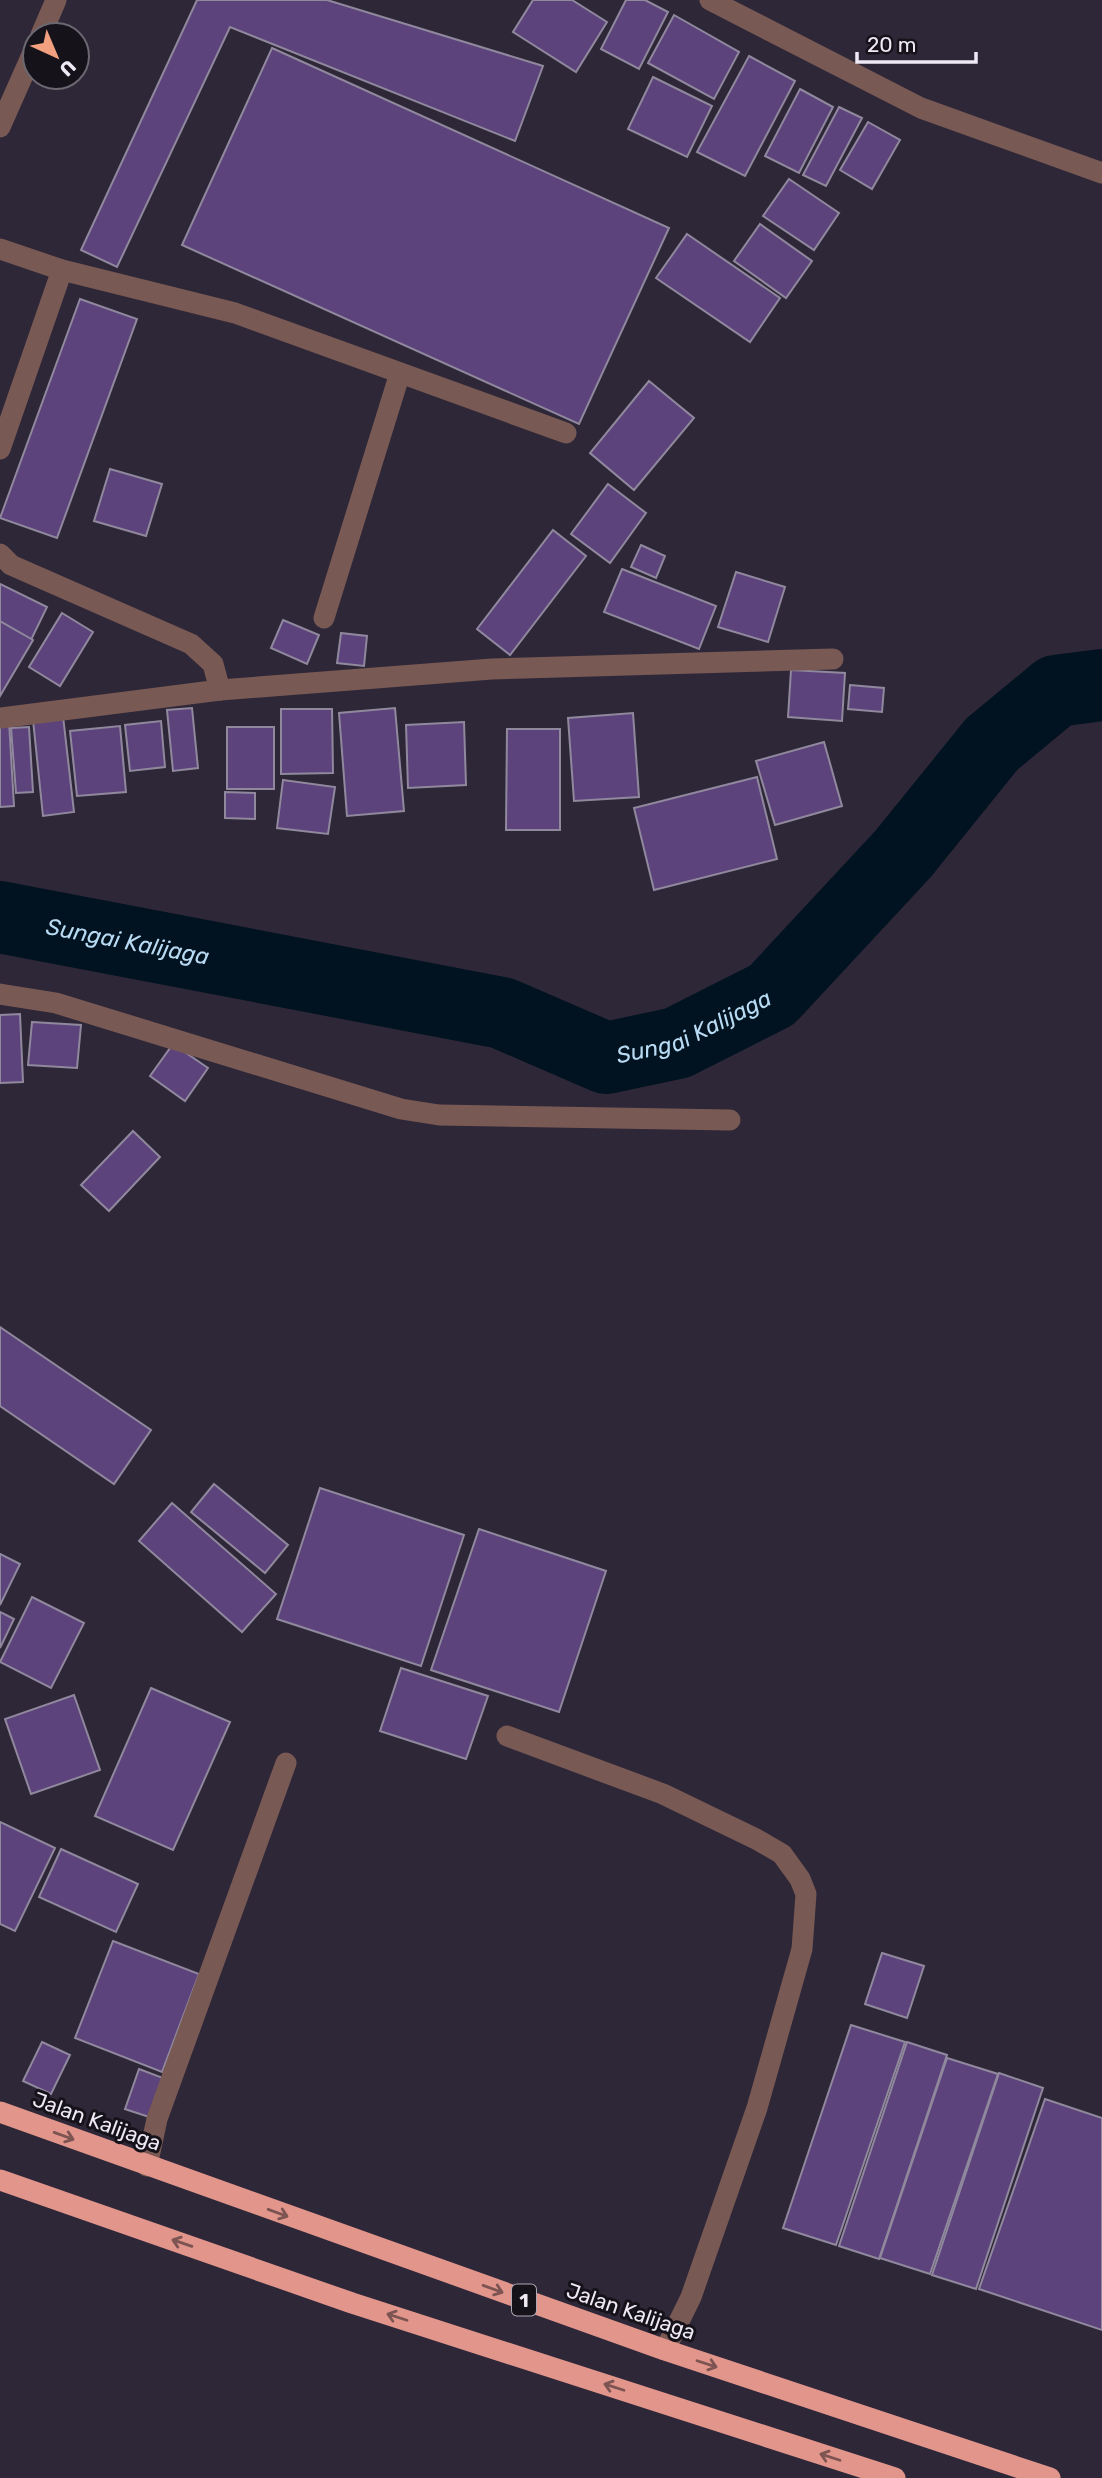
<svg xmlns="http://www.w3.org/2000/svg" width="1102" height="2478" font-family="Rubik,sans-serif">
	<rect width="100%" height="100%" fill="#2e2738"/>
	<g fill="none" stroke-linecap="round" stroke-linejoin="round">
		<path stroke="#011320" stroke-width="72" id="s1" d="M0,917l502,96 104,45 71,-15 95,-48 131,-141 89,-110 64,-53 46,-6"/>
	</g>
	<g fill="#5c437b" stroke="#90889d" stroke-width="2">
		<path d="M197,0h130l216,66 -28,75 -285,-114 -113,240 -36,-17z"/>
		<path d="M533,0h39l35,22 -31,50 -63,-40z"/>
		<path d="M626,0h19l23,12 -29,57 -38,-20z"/>
		<path d="M674,15l65,37 -25,47 -66,-36z"/>
		<path d="M272,48l397,180 -90,196 -397,-179z"/>
		<path d="M749,56l46,25 -50,95 -48,-24z"/>
		<path d="M653,77l59,29 -25,51 -59,-28z"/>
		<path d="M800,89l33,18 -34,66 -34,-17z"/>
		<path d="M839,107l23,11 -36,68 -23,-11z"/>
		<path d="M868,122l32,18 -28,49 -32,-19z"/>
		<path d="M789,179l50,34 -25,37 -51,-34z"/>
		<path d="M760,224l52,37 -26,37 -52,-37z"/>
		<path d="M687,234l93,64 -30,44 -94,-64z"/>
		<path d="M80,299l57,20 -80,219 -57,-20z"/>
		<path d="M649,381l45,37 -60,72 -44,-37z"/>
		<path d="M110,469l52,15 -16,52 -52,-15z"/>
		<path d="M608,484l38,29 -36,50 -39,-29z"/>
		<path d="M553,530l33,26 -76,99 -33,-26z"/>
		<path d="M641,545l24,11 -9,22 -25,-11z"/>
		<path d="M622,569l94,37 -17,43 -95,-37z"/>
		<path d="M736,572l49,15 -17,55 -50,-15z"/>
		<path d="M0,584l47,23 -17,35 -30,-14z"/>
		<path d="M62,613l31,19 -33,54 -31,-19z"/>
		<path d="M283,620l36,15 -12,29 -36,-16z"/>
		<path d="M0,621l33,19 -33,56z"/>
		<path d="M341,633l26,3 -3,30 -27,-3z"/>
		<path d="M791,670l54,3 -3,48 -54,-4z"/>
		<path d="M850,685l34,3 -2,24 -34,-3z"/>
		<path d="M192,708l6,60 -25,3 -6,-61z"/>
		<path d="M395,708l9,103 -57,5 -8,-103z"/>
		<path d="M281,709h51l1,64 -52,1z"/>
		<path d="M633,713l6,84 -65,4 -6,-83z"/>
		<path d="M63,716l11,96 -31,4 -10,-96z"/>
		<path d="M0,721h9l5,85 -14,1z"/>
		<path d="M161,721l4,46 -35,4 -5,-46z"/>
		<path d="M464,722l2,63 -58,3 -2,-63z"/>
		<path d="M120,726l6,66 -49,4 -7,-65z"/>
		<path d="M29,727l4,65 -17,1 -5,-65z"/>
		<rect x="227" y="727" width="47" height="62"/>
		<path d="M507,729h53v101h-54z"/>
		<path d="M824,742l18,64 -67,19 -19,-64z"/>
		<path d="M757,777l20,82 -123,31 -20,-82z"/>
		<path d="M283,780l52,7 -7,47 -51,-6z"/>
		<path d="M225,792l30,1v26l-30,-1z"/>
		<path d="M20,1014l3,68 -23,1v-68z"/>
		<path d="M32,1022l49,3 -4,43 -49,-3z"/>
		<path d="M173,1044l35,24 -23,33 -35,-25z"/>
		<path d="M133,1131l27,26 -51,54 -28,-26z"/>
		<path d="M0,1327l151,103 -37,54 -114,-78z"/>
		<path d="M214,1484l74,61 -23,28 -74,-61z"/>
		<path d="M320,1488l144,47 -43,131 -144,-47z"/>
		<path d="M172,1503l104,91 -34,38 -103,-91z"/>
		<path d="M479,1529l127,42 -47,141 -128,-42z"/>
		<path d="M0,1554l20,10 -20,41z"/>
		<path d="M32,1597l52,26 -33,65 -51,-26z"/>
		<path d="M0,1612l14,7 -14,29z"/>
		<path d="M401,1668l87,28 -22,63 -86,-28z"/>
		<path d="M151,1688l79,34 -57,128 -78,-34z"/>
		<path d="M74,1695l26,75 -69,24 -26,-75z"/>
		<path d="M0,1822l55,26 -40,83 -15,-7z"/>
		<path d="M61,1849l77,35 -22,48 -77,-35z"/>
		<path d="M113,1941l86,33 -37,98 -87,-34z"/>
		<path d="M882,1953l42,13 -17,52 -42,-14z"/>
		<path d="M851,2025l54,17 -69,203 -53,-17z"/>
		<path d="M42,2042l28,13 -19,39 -28,-13z"/>
		<path d="M907,2042l40,13 -68,204 -40,-13z"/>
		<path d="M947,2058l51,16 -68,200 -50,-16z"/>
		<path d="M139,2069l24,9 -14,39 -24,-8z"/>
		<path d="M999,2073l44,15 -67,201 -44,-14z"/>
		<path d="M1045,2099l57,19v212l-123,-41z"/>
	</g>
	<g fill="none" stroke-linecap="round" stroke-linejoin="round">
		<g stroke="#785954" stroke-width="21">
			<path d="M710,0l211,108 181,65"/>
			<path d="M41,35l15,-35"/>
			<path d="M0,127l35,-79"/>
			<path d="M0,249l62,21 173,43 331,120"/>
			<path d="M0,449l62,-179"/>
			<path d="M0,554l11,11 180,79 22,20 7,26 -220,28"/>
			<path d="M324,618l76,-245"/>
			<path d="M220,690l272,-21 341,-10"/>
			<path d="M0,994l56,9 345,106 38,6 291,5"/>
			<path d="M507,1736l156,58 93,45 26,15 18,25 6,15 -4,55 -45,159 -66,189 -26,53"/>
			<path d="M147,2166l10,-47 129,-356"/>
		</g>
		<g stroke="#e2958b" stroke-width="21">
			<path d="M0,2112l665,238 385,128"/>
			<path d="M0,2180l352,123 543,175"/>
		</g>
	</g>
	<defs><path id="oneway-shaft" d="M-6 0H5M1.5-3L5.5 0L1.5 3" fill="none" stroke-width="1.6" stroke-linecap="round" stroke-linejoin="round" transform="scale(1.75)"/></defs>
	<g stroke="#7c5452">
		<use href="#oneway-shaft" transform="translate(64 2136) rotate(20)"/>
		<use href="#oneway-shaft" transform="translate(278 2213) rotate(20)"/>
		<use href="#oneway-shaft" transform="translate(182 2243) rotate(-161)"/>
		<use href="#oneway-shaft" transform="translate(493 2289) rotate(20)"/>
		<use href="#oneway-shaft" transform="translate(397 2317) rotate(-162)"/>
		<use href="#oneway-shaft" transform="translate(707 2364) rotate(18)"/>
		<use href="#oneway-shaft" transform="translate(614 2387) rotate(-162)"/>
		<use href="#oneway-shaft" transform="translate(830 2457) rotate(-162)"/>
	</g>
	<g text-anchor="middle" dominant-baseline="central" stroke-width="6" stroke-linejoin="round" paint-order="stroke">
		<rect fill="#15121a" stroke="#ada8b3" stroke-width="2" x="512" y="2284.5" width="24" height="31" rx="5"/>
		<g font-size="19" font-weight="bold" fill="#eee9f5">
			<text x="524" y="2300">1</text>
		</g>
		<g font-size="21" fill="#eee9f5" stroke="#15121a">
			<text transform="translate(97 2121) rotate(20)">Jalan Kalijaga</text>
			<text transform="translate(631 2311) rotate(19)">Jalan Kalijaga</text>
		</g>
		<g font-size="23" font-style="italic" fill="#b9daf3" stroke="#15121a">
			<text stroke="none"><textPath href="#s1" startOffset="130">Sungai Kalijaga</textPath></text>
			<text stroke="none"><textPath href="#s1" startOffset="718">Sungai Kalijaga</textPath></text>
		</g>
	</g>
	<g transform="translate(56 56) rotate(136)"><circle r="33" fill="#15121a" stroke="#6c6872" stroke-width="2"/>
	<path d="M0-5L12 26L0 18L-12 26Z" fill="#f2a07f"/>
	<text y="-10" font-size="19" font-weight="bold" text-anchor="middle" fill="#eee9f5">U</text>
	</g>
	<path d="M857 52v10h119v-10" fill="none" stroke="#eee9f5" stroke-width="3.5"/>
	<text x="867" y="52" font-size="21" fill="#eee9f5" stroke="#15121a" stroke-width="5" paint-order="stroke">20 m</text>
</svg>
